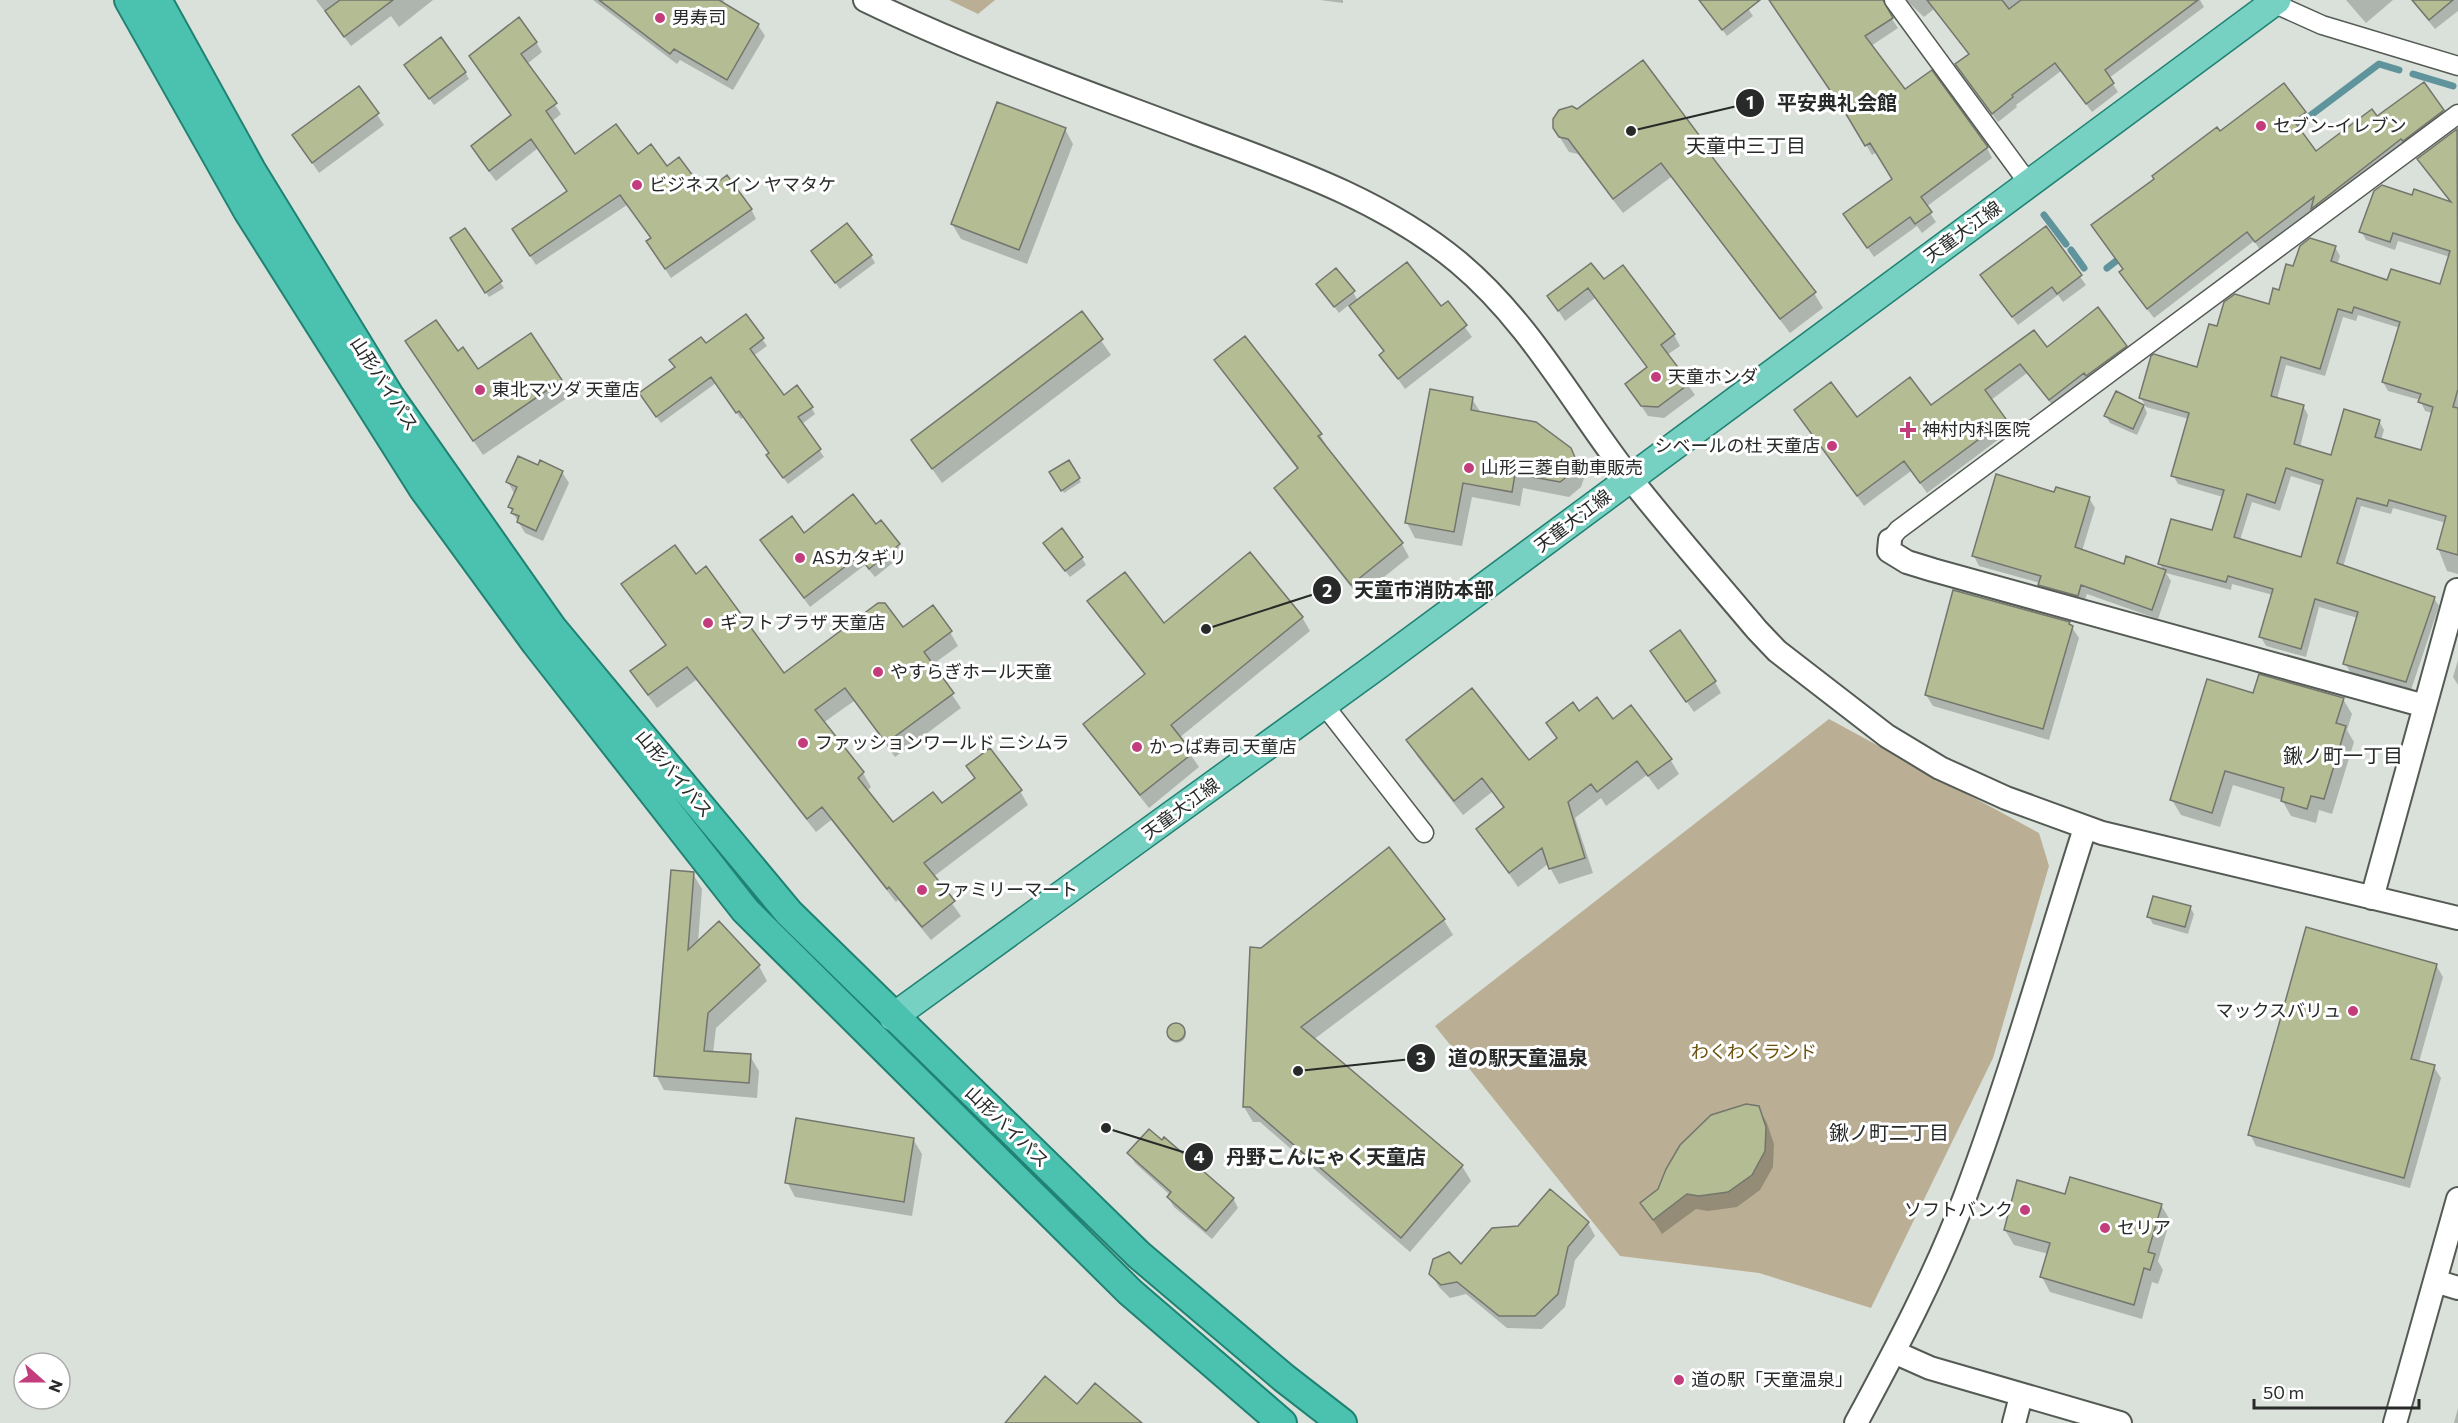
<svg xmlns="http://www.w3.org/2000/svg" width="2458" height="1423" font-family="Commissioner,'Noto Sans JP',sans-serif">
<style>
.green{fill:#baaf95}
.shadow{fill:#0003;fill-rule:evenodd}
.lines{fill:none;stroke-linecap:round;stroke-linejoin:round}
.stream{stroke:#5f949d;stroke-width:7}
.building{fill:#b3bc93;stroke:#74766e;stroke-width:1.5;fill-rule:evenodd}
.minor-casing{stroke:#545b55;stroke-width:21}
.tertiary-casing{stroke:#545b55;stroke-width:26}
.primary-casing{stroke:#208273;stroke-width:30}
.trunk-casing{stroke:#208273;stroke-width:32}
.minor{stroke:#fff;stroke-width:18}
.tertiary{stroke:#fff;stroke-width:22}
.primary{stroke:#77d1c3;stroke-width:27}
.trunk{stroke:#4ac2af;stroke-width:28}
.poi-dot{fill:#c33d7d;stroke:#fff;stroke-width:2}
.labels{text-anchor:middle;stroke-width:6;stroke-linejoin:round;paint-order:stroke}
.poi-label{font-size:18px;fill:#272a28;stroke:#fff;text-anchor:start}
.street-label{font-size:18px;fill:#272a28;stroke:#fff}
.park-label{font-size:18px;fill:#6a520c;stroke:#fff}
.neighbourhood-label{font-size:20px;fill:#272a28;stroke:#fff}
.leader{fill:none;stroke:#272a28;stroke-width:2}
.callout-dot{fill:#272a28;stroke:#fff;stroke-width:2}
.mark-label{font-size:18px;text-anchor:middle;font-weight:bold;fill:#fff}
.callout-label{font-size:20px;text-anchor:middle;font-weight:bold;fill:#272a28;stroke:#fff;stroke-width:6;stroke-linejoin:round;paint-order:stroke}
</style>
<rect width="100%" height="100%" fill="#dae1da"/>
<path class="green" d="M949 0H995L978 14Z
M1829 719 2039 833 2049 866 1993 1058 1871 1308 1759 1273 1620 1256 1435 1026Z"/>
<path class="shadow" d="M316 0H433L399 27 391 16 351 46Z
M593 0H724L723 4 758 25 765 36 733 90 680 60 677 64Z
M1320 0H1343V3Z
M1700 0H1742L1753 16 1727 36Z
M1770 0H1879L1898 28 1871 46 1904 91 1931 72 1987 148 1992 158 1926 207 1936 222 1922 233 1917 226 1874 257 1851 224 1893 180 1877 152 1872 155 1854 124Z
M1906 0H2200L2204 7 2109 78 2118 92 2092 112 2061 71 2016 105 2017 107 1998 122 1962 73 1970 55 1934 9 1924 17Z
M2346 0H2393L2366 23Z
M2411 0H2458V11L2435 29Z
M536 42 542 52 527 64 561 114 551 122 574 156H637L666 168 705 194 751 209 756 219 671 278 654 252 652 239 627 205 536 265 519 239 569 192 538 148 496 181 478 157 472 147 512 116 471 56Z
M410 72H465L469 79 434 105Z
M2423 84 2448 121 2261 251 2254 241 2154 318 2126 282 2120 273 2220 133 2284 85 2310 122 2299 131 2316 154 2377 118Z
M359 88 384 125 319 173 294 136Z
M1577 111 1697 135 1706 150 1814 293 1823 308 1790 333 1671 177 1623 213 1578 154 1569 152 1554 128Z
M1065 129 1073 144 1027 264 961 239 952 224Z
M2458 130V574L2447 571 2438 548 2446 523 2393 508 2391 514 2361 506 2343 567 2434 598 2439 606 2411 690 2350 672 2345 663 2358 618 2319 607 2306 657 2266 646 2261 637 2273 595 2232 584 2231 590 2166 573 2171 581 2158 619 2087 594 2083 605 2045 595 2040 583 1979 566 1974 556 2055 493 2089 498 2095 508 2082 551 2125 566 2164 571 2160 564 2213 532 2223 497 2178 484 2173 475 2189 419 2146 407 2141 398 2198 369 2218 328 2270 306 2294 268 2335 247 2340 256 2337 265 2388 282 2441 286 2450 257 2398 241 2395 250 2366 240 2361 231 2413 197 2453 204 2419 159ZM2358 315 2400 328 2383 382 2388 391 2420 400 2425 411 2432 413 2422 451 2381 440 2384 430 2379 421 2332 457 2300 448 2308 415 2303 406 2277 399 2286 365 2325 376 2343 317 2356 321ZM2291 476 2323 486 2302 559 2240 540 2252 502 2280 511Z
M2045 228 2086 285 2063 302 2058 295 2018 325 1988 285Z
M871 256 875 263 840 289 817 258Z
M471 270 500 282 504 288 489 297Z
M1604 282 1674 335 1680 346 1667 355 1695 395 1664 418 1648 416 1627 385 1648 369 1595 298 1565 321 1549 296Z
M1322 291 1353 292 1358 301 1441 308 1447 303 1472 337 1405 389 1381 355 1385 352 1350 304 1339 313Z
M1082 313 1111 355 942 483 913 441Z
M746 316 767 346 753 356 784 397 811 407 815 414 802 424 824 457 788 484 772 463 771 454 744 417 741 419 716 383 661 423 645 401 706 346Z
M530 335 570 396 483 455 416 356 457 353 477 371Z
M2126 347 2132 357 2056 410 2027 373 1991 400 2011 430 1927 493 1911 471 1864 506 1795 410 1857 419 1931 407 2046 349Z
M1216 360 1320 435 1328 448 1326 449 1402 544 1409 557 1359 597 1283 501 1276 488 1298 470 1224 373Z
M2117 393 2144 406 2147 413 2137 435 2110 423 2106 416Z
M1472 399 1481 413 1570 449 1584 478 1581 487 1569 497 1523 488 1520 506 1472 497 1462 546 1415 538 1407 523Z
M1068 462 1081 482 1064 493 1051 472Z
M539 467 562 472 569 483 543 541 525 533 513 513 510 507 514 493 508 482Z
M880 522 904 554 875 577 865 565 810 607 762 541 876 526Z
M1049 550 1082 558 1086 565 1070 577Z
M696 576 784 675 882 602 903 629 950 632 958 646 932 665 961 708 895 757 854 701 823 723 863 773 871 787 867 791 893 824 941 805 976 779 968 766 1020 791 1028 805 933 877 961 916 931 940 898 900 896 902 831 820 816 832 696 680 657 708 640 685 632 671 666 646 623 585Z
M1089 602 1163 625 1302 617 1310 631 1179 738 1199 767 1149 808 1093 737 1085 724 1145 675 1097 615Z
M2069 623 2079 638 2049 740 1933 706 1926 695Z
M2458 660V685L2453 677Z
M1659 662 1715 682 1721 693 1694 712Z
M2254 695 2343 699 2352 714 2347 730 2354 742 2332 814 2319 810 2316 823 2291 816 2282 800 2233 785 2220 827 2181 815 2172 800Z
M1579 713 1613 721 1670 759 1679 774 1658 790 1647 775 1606 806 1601 798 1575 818 1593 873 1559 884 1548 864 1518 887 1478 829 1504 809 1492 792 1463 815 1417 756 1408 741 1529 762 1558 740 1548 723Z
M1389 849 1444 920 1453 935 1313 1040 1462 1166 1471 1181 1410 1252 1260 1122H1253L1244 1107 1261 949Z
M693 874 702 889 698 943 759 966 767 981 716 1028 713 1053 750 1056 759 1071 757 1098 664 1090 656 1075Z
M2190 907 2194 914 2188 934 2153 924 2149 917Z
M2436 965 2443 977 2419 1062 2434 1067 2441 1078 2410 1188 2256 1146 2250 1134Z
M1168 1034a9 9 0 1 1 18 0a9 9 0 1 1-18 0Z
M1758 1107 1767 1123 1774 1144 1773 1167 1760 1190 1737 1207 1708 1211 1696 1209 1662 1234 1642 1203Z
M913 1139 922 1154 912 1216 795 1197 787 1182Z
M1129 1153 1233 1198 1238 1208 1212 1239 1174 1207 1168 1197 1170 1195 1135 1163Z
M2066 1196 2161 1205 2170 1220 2158 1261 2163 1270 2158 1284 2152 1282 2142 1319 2050 1292 2042 1277 2049 1254 2014 1245 2005 1230Z
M1588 1223 1595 1236 1575 1260 1565 1307 1542 1329 1507 1328 1466 1294 1450 1298 1439 1287 1431 1274 1461 1266Z
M2458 1408V1423H2454Z"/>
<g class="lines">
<path class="stream" d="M2413 74 2453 86
M2291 130 2379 64 2399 70
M2044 215 2066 244
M2071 250 2084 268
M2107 268 2124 255"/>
</g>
<path class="building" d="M340 0H393L344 37 325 11Z
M599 0H719L759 24 727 80 674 49 670 54Z
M1699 0H1760L1722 30Z
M1769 0H1883L1893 18 1865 36 1905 89 1932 70 1988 147 1921 197 1932 212 1915 224 1910 217 1867 248 1843 214 1892 179 1870 143 1865 146 1846 114Z
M1927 0H2002L2009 9 2021 0H2198L2105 70 2114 83 2086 104 2055 63 2012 95 2013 97 1992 114 1955 64 1969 54Z
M2412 0H2453L2429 20Z
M519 17 537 42 521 54 557 103 546 111 575 154 616 124 638 154 651 144 667 166 679 157 705 192 727 175 752 209 665 269 646 241 651 238 620 195 530 256 512 229 567 191 531 139 489 171 471 146 511 115 469 56Z
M441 37 466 72 429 99 404 65Z
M1643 60 1699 135 1696 136 1816 292 1780 319 1661 163 1613 199 1568 139 1559 137 1553 128V119L1559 110 1572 106 1577 109Z
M2424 82 2444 110 2403 141 2401 139 2311 209 2314 197 2255 242 2247 232 2147 309 2119 272 2123 269 2091 225 2154 179 2152 176 2217 127 2220 131 2284 83 2306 112 2294 121 2316 151 2372 109 2377 116Z
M359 86 379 113 312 163 292 135Z
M997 102 1066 128 1019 250 951 224Z
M2457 129 2458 389 2453 407 2458 408V555L2437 549 2446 516 2389 500 2387 506 2357 498 2337 563 2435 597 2406 682 2343 664 2358 612 2315 599 2301 649 2259 637 2273 589 2228 576 2226 582 2158 564 2171 519 2212 530 2224 490 2171 476 2189 413 2139 398 2151 356 2154 354 2197 367 2209 324 2217 326 2224 302 2235 294 2269 304 2273 288 2279 290 2286 264 2293 266 2300 246 2310 238 2336 246 2331 261 2387 280 2391 269 2440 284 2450 251 2393 233 2390 242 2359 232 2374 191 2382 185 2412 195 2414 189 2451 202 2417 159ZM2354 307 2400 322 2382 382 2421 394 2418 402 2433 407 2421 450 2375 437 2380 420 2344 409 2331 455 2294 444 2304 405 2271 396 2281 357 2320 369 2338 309 2352 313ZM2286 468 2323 480 2301 557 2234 537 2247 494 2275 503Z
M847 223 872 255 835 283 811 251Z
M2046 226 2082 275 2057 294 2052 287 2012 317 1980 275Z
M465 228 502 281 485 293 450 238Z
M1407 262 1441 306 1448 301 1467 325 1398 379 1379 355 1384 351 1349 306Z
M1591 263 1604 279 1623 265 1675 334 1661 345 1690 383 1658 407 1641 406 1625 384 1647 367 1588 288 1558 311 1547 296Z
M1336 268 1355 291 1334 307 1316 284Z
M2098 307 2127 346 2086 376 2084 373 2049 400 2020 364 1985 390 2006 419 1920 483 1904 461 1857 496 1794 410 1831 382 1857 417 1910 377 1931 405 2034 330 2047 347Z
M1082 311 1103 339 932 469 911 440Z
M746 314 764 338 750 349 784 395 797 385 813 407 798 417 821 449 783 478 766 455 769 453 739 411 736 413 711 377 656 417 639 393 675 367 669 360 701 337 706 343Z
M436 320 458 351 463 347 478 369 531 333 562 380 473 441 405 341Z
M1245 336 1322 434 1318 436 1403 543 1351 585 1274 488 1298 468 1214 360Z
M1430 389 1473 397 1471 410 1536 422 1571 448 1577 462 1573 472 1560 482 1515 474 1512 492 1463 483 1454 532 1405 523Z
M2116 391 2144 405 2133 429 2104 416Z
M518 456 538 465 540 460 563 471 536 531 517 522 519 516 511 513 513 509 508 507 517 487 506 482Z
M1069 460 1080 478 1061 491 1049 472Z
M1996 474 2054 492 2056 487 2090 497 2075 547 2124 564 2126 556 2166 570 2152 610 2081 585 2078 596 2038 585 2041 576 1972 556Z
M853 494 876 524 881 520 900 544 869 569 859 556 804 598 760 540 792 516 804 533Z
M1062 528 1083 557 1065 571 1043 543Z
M675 545 696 574 706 566 784 673 878 603H885L903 627 933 605 952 631 924 652 954 693 886 743 845 688 815 710 864 772 858 778 893 822 933 792 942 803 975 778 966 766 990 748 1022 790 924 863 955 901 922 927 889 887 887 889 822 807 807 819 687 667 648 695 630 671 666 645 621 584Z
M1250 552 1303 617 1171 725 1193 753 1140 795 1083 724 1145 674 1087 601 1125 572 1164 623Z
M1953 590 2070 622 2069 624 2073 626 2043 729 1925 695Z
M1680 630 1716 681 1686 702 1650 651Z
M2259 674 2344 698 2336 723 2346 726 2324 799 2311 796 2307 809 2281 801 2284 788 2225 771 2212 813 2170 800 2207 679 2253 693Z
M1472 688 1529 760 1557 738 1546 723 1573 702 1579 711 1597 697 1613 719 1631 705 1672 759 1648 776 1637 761 1597 792 1591 784 1568 802 1585 858 1549 869 1542 848 1509 873 1476 829 1504 807 1482 778 1454 801 1406 740Z
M1389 847 1445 919 1301 1027 1463 1165 1401 1238 1250 1107H1243L1250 947 1261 948Z
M671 870 694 872 688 950 719 921 760 965 708 1013 704 1051 751 1054 749 1083 654 1076Z
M2153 896 2191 906 2185 927 2147 917Z
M2306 927 2437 964 2411 1059 2435 1065 2404 1178 2248 1135Z
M1167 1032a9 9 0 1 1 18 0a9 9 0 1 1-18 0Z
M1746 1104 1759 1106 1766 1127 1765 1151 1752 1175 1728 1192 1699 1196 1687 1194 1653 1220 1640 1203 1658 1189 1666 1169 1680 1145 1711 1115Z
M796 1118 914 1138 904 1202 785 1183Z
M1149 1129 1162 1140 1164 1137 1234 1198 1206 1231 1167 1197 1171 1192 1127 1153Z
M2070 1177 2162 1204 2148 1252 2155 1254 2150 1270 2144 1268 2134 1305 2040 1277 2050 1243 2004 1230 2017 1180 2065 1194Z
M1550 1189 1589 1222 1568 1247 1558 1294 1535 1316H1499L1457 1282 1441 1285 1429 1274 1433 1259 1449 1252 1461 1264 1492 1228 1518 1226Z
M1045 1376 1077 1404 1095 1383 1142 1423H1005Z"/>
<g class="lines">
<g class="minor-casing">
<path id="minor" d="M1894 0 2029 184
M2273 3 2322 25 2458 66
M1890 540 1898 530 2458 114
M1324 705 1424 833"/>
</g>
<g class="tertiary-casing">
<path id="tertiary" d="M865 0C972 52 1084 91 1195 133 1286 167 1382 199 1458 262 1530 322 1574 406 1630 478 1671 530 1715 580 1757 630L1777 651 1887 736 1940 768 2006 798 2102 833 2458 918
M1890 540 1889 551 1907 562 1933 570 2425 706
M2372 898 2457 590
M2435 1281 2458 1288
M1894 1352 1930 1368 2120 1423
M1856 1423C1896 1349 1936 1274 1966 1194 2011 1074 2046 950 2085 828
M2014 1423 2021 1396
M2395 1423 2458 1199"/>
</g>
<g class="primary-casing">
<path id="primary" d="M893 1017 1377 666 2277 0"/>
</g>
<g class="trunk-casing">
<path id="trunk" d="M129 0 248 211 423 488 536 643 745 910 1130 1292 1282 1423
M157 0 251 170 390 397 552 628 789 913 1139 1255 1284 1378 1342 1423"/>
</g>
<use href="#minor" class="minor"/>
<use href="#tertiary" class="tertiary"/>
<use href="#primary" class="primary"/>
<use href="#trunk" class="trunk"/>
</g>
<g class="poi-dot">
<circle cx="660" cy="18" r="6"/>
<circle cx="2261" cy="126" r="6"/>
<circle cx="637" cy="185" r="6"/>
<circle cx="1656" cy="377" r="6"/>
<circle cx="480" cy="390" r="6"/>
<path d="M1905 421h6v6h6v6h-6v6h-6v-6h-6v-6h6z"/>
<circle cx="1832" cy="446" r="6"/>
<circle cx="1469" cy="468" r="6"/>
<circle cx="800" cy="558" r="6"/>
<circle cx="708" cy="623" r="6"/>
<circle cx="878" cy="672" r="6"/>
<circle cx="803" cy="743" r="6"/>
<circle cx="1137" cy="747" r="6"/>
<circle cx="922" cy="890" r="6"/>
<circle cx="2353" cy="1011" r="6"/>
<circle cx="2025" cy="1210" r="6"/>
<circle cx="2105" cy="1228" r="6"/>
<circle cx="1679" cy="1380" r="6"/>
</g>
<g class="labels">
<g class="poi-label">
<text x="672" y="24">男寿司</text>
<text x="2273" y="132">セブン-イレブン</text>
<text x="649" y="191">ビジネス イン ヤマタケ</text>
<text x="1668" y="383">天童ホンダ</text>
<text x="492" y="396">東北マツダ 天童店</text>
<text x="1922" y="436">神村内科医院</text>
<text x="1820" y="452" text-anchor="end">シベールの杜 天童店</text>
<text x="1481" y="474">山形三菱自動車販売</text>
<text x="812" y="564">ASカタギリ</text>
<text x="720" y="629">ギフトプラザ 天童店</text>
<text x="890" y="678">やすらぎホール天童</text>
<text x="815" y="749">ファッションワールド ニシムラ</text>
<text x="1149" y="753">かっぱ寿司 天童店</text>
<text x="934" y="896">ファミリーマート</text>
<text x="2341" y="1017" text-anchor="end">マックスバリュ</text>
<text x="2013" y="1216" text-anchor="end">ソフトバンク</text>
<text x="2117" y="1234">セリア</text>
<text x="1691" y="1386">道の駅「天童温泉」</text>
</g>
<g class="street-label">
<text transform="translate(1963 232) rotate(-36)" y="6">天童大江線</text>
<text transform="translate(384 384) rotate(57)" y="6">山形バイパス</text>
<text transform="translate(1573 521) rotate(-37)" y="6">天童大江線</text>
<text transform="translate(674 774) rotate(50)" y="6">山形バイパス</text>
<text transform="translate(1181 809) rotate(-36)" y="6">天童大江線</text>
<text transform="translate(1007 1127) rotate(44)" y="6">山形バイパス</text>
</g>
<g class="park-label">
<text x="1754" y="1058">わくわくランド</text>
</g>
<g class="neighbourhood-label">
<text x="1746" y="153">天童中三丁目</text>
<text x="2343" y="763">鍬ノ町一丁目</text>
<text x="1889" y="1140">鍬ノ町二丁目</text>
</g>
</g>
<path class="leader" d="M1631 131L1750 103M1206 629L1327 590M1298 1071L1421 1058M1106 1128L1199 1157"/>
<g class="callout-dot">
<circle cx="1631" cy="131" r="6"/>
<circle cx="1206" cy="629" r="6"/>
<circle cx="1298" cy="1071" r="6"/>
<circle cx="1106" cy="1128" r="6"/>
<circle cx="1750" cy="103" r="15"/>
<circle cx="1327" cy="590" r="15"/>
<circle cx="1421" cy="1058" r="15"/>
<circle cx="1199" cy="1157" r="15"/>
</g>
<g class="mark-label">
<text x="1750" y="109">1</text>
<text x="1327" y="597">2</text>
<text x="1421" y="1065">3</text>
<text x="1199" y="1163">4</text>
</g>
<g class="callout-label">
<text x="1837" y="110">平安典礼会館</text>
<text x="1424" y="597">天童市消防本部</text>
<text x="1518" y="1065">道の駅天童温泉</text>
<text x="1326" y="1164">丹野こんにゃく天童店</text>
</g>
<g transform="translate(42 1381) rotate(111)"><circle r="28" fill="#ffffff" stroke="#a9aaa9" stroke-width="1.5"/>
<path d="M0-4.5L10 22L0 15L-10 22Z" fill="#c33d7d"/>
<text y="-9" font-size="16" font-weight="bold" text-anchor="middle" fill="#272a28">N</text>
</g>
<path d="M2254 1399v9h165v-9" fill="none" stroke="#272a28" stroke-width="3"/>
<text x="2263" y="1399" font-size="18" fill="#272a28" stroke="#ffffff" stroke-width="4.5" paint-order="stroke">50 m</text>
</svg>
